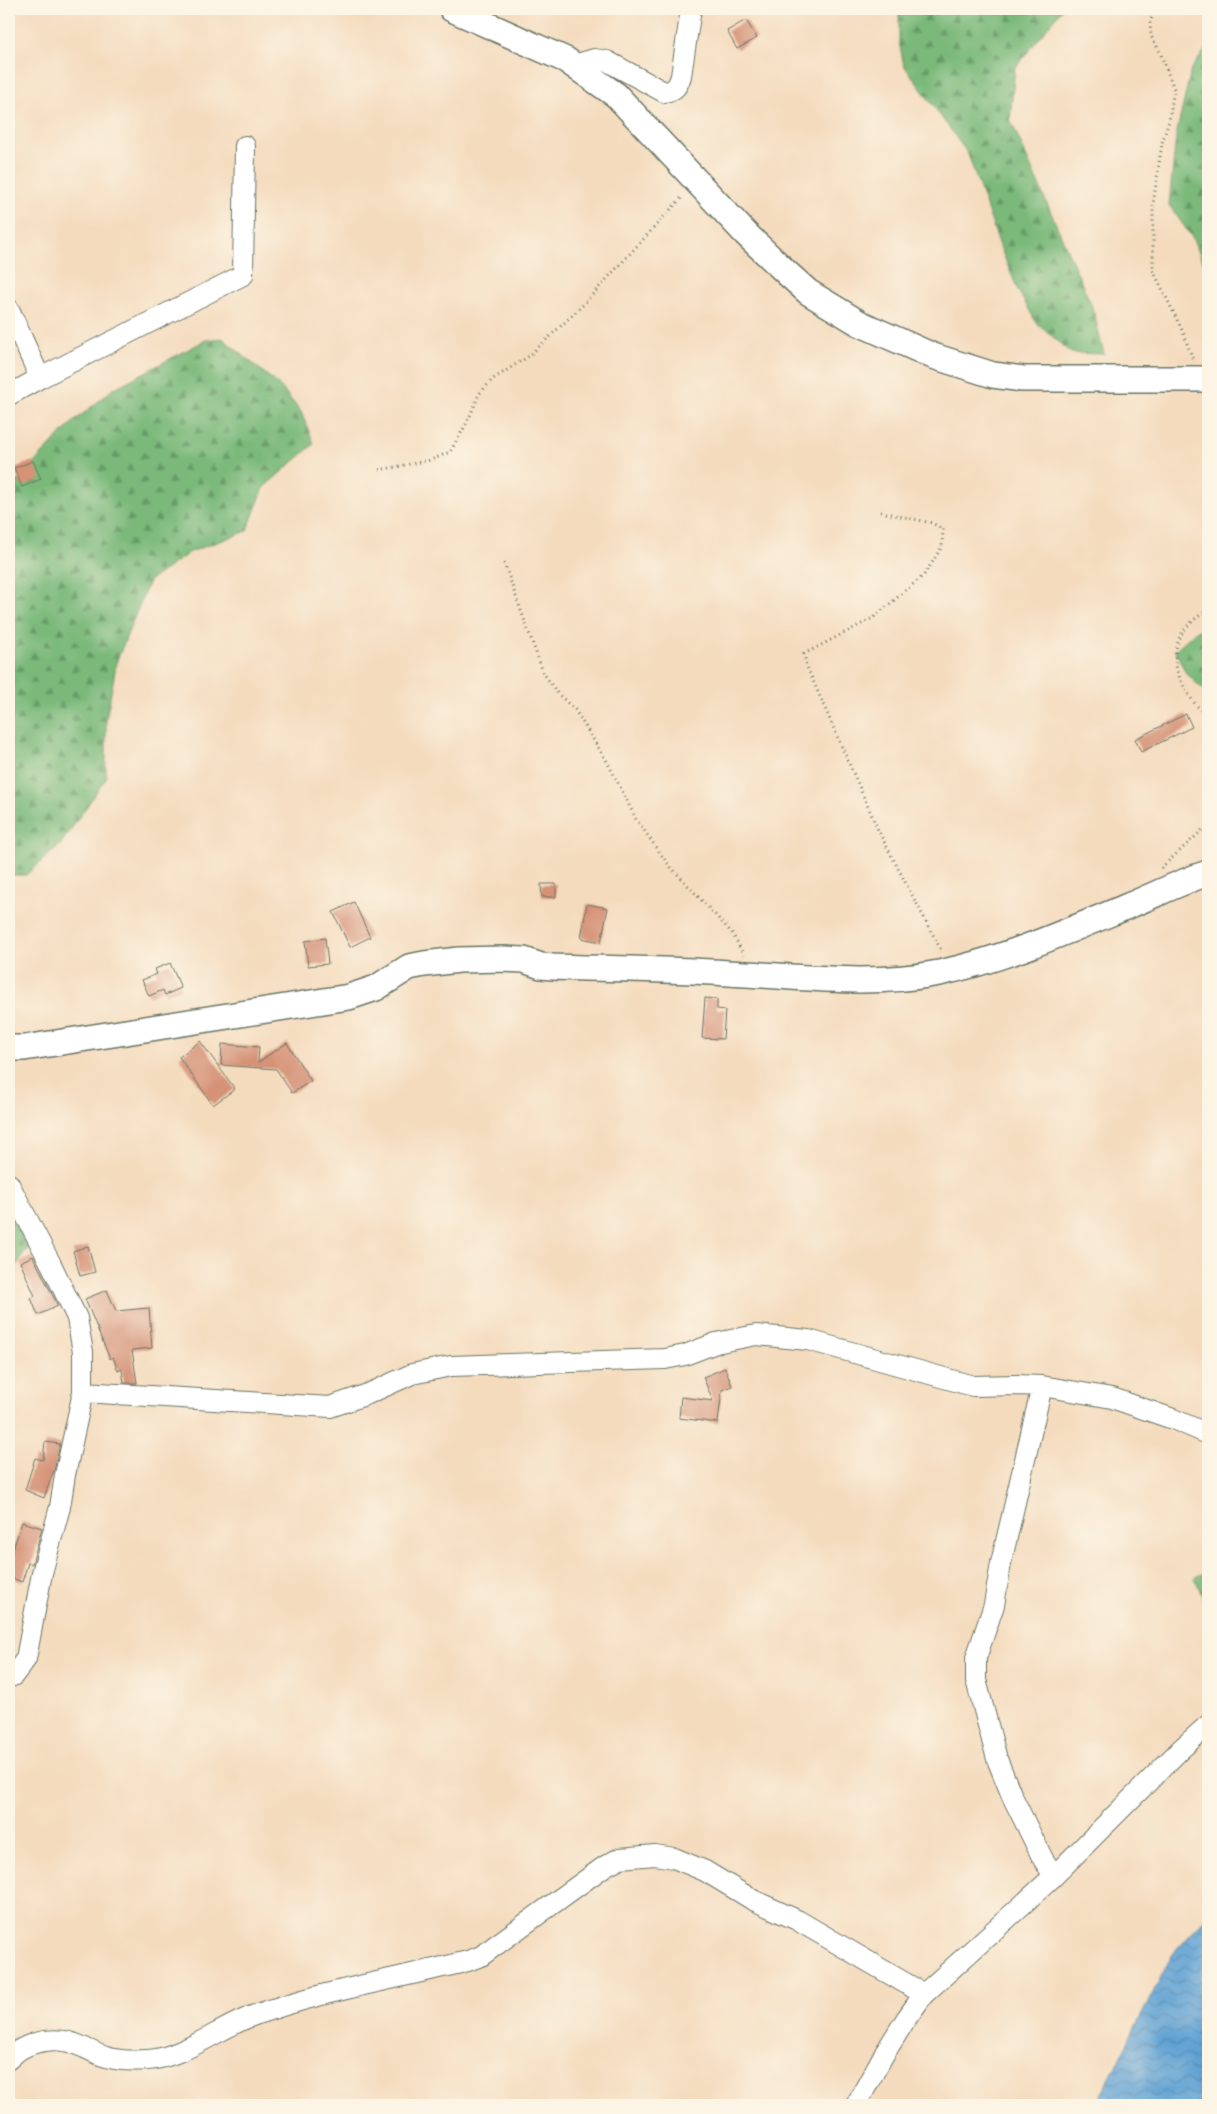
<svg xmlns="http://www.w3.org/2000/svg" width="1217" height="2114" font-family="'Gochi Hand',sans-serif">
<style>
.forest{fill:url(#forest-firs);stroke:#4c7b57}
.water{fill:url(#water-waves);stroke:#407084}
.building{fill:#d59277}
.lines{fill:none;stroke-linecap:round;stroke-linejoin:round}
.minor-casing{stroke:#6a7464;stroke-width:22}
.tertiary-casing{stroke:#6a7464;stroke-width:28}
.path{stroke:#6a7464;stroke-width:3;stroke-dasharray:1 4;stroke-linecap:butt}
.minor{stroke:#fff;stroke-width:20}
.tertiary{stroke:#fff;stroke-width:25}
</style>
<defs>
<pattern id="forest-firs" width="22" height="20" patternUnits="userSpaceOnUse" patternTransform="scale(1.25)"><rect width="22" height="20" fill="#7ab97a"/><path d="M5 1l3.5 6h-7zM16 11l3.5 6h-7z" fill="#639865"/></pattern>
<pattern id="water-waves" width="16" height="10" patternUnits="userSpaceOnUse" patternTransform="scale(1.25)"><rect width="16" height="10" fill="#61a2d4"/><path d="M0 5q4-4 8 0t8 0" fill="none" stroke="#4f85ad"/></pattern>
</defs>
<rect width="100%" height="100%" fill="#fcf5e5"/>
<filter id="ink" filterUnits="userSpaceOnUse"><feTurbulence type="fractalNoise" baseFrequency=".02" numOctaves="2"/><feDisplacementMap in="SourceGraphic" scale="10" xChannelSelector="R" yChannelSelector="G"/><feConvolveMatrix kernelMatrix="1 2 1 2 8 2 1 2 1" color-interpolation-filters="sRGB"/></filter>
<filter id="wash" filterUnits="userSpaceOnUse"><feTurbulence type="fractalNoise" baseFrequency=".0096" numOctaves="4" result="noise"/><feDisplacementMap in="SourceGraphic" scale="20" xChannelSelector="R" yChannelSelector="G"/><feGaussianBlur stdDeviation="1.12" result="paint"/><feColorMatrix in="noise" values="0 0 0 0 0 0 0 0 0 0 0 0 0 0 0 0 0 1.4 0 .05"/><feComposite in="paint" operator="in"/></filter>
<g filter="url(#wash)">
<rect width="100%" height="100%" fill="#f4dbbe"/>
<path class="forest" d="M907 9H1062L1015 68 1010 119 1093 309 1104 354 1071 353 1036 322 1018 290 1001 249 968 154 904 65 899 42V12Z
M1208 46V273L1192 237 1169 205 1176 136 1191 70Z
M222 338 280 386 301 412 314 444 264 487 247 531 190 552 149 581 117 660 106 719V778L60 845 26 875H9V489L72 423 113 389 206 340Z
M1208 627V694L1186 673 1175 650 1196 631Z
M9 1207 28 1248 16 1266 9 1263Z
M1208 1571V1612L1195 1577Z"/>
<path class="water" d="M1208 1915V2105H1096L1172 1955Z"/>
<g id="blocks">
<path class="building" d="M746 20 757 38 737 49 727 31Z
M33 461 41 479 22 487 14 468Z
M1186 714 1192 727 1141 752 1135 739Z
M541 884H556V897H542Z
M354 902 370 937 350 947 333 912Z
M587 904 608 908 601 942 581 938Z
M325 938 328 964 308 966 305 941Z
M170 963 181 988 165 995 163 990 149 996 142 980 157 974 155 969Z
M705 998 717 999V1009L725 1010 723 1039 702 1038Z
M200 1041 235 1089 213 1105 179 1057Z
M287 1043 311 1081 292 1093 276 1069 221 1065 222 1044 259 1047 258 1062Z
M88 1246 95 1272 80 1276 73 1251Z
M33 1256 58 1306 38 1315 31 1298 35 1296 20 1262Z
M107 1290 116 1311 149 1308 152 1348 132 1350 137 1383H124L122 1369 118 1371 113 1357 110 1359 85 1299Z
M725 1368 732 1386 722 1390 718 1423 679 1418 681 1397 713 1401 703 1377Z
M45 1442 60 1444 55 1467 44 1498 25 1490 35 1458 43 1460Z
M22 1522 42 1528 32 1564 28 1563 22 1582 9 1577V1561Z"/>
</g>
</g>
<g filter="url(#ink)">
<use href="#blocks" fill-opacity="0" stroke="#6a7464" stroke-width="1"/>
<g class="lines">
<g class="minor-casing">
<path id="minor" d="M574 65 594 59 607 61 664 92C675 91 678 86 681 76L691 9
M9 309 40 378 9 395
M40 378 243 275 245 146
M9 1184 51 1264 77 1318 83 1352V1392L65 1475 60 1507 42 1573 26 1659 13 1676 9 1677
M1042 1386 1001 1563 994 1605 976 1658V1680L997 1759 1012 1796 1043 1859 1054 1876
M83 1392 330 1407 368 1394 412 1374 451 1366 665 1359 685 1355 716 1343 756 1335 808 1340 973 1386 1017 1385 1042 1386 1112 1398 1173 1419 1208 1434
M9 2059C22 2044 45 2038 64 2041 79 2043 92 2053 106 2057 119 2061 134 2061 148 2060 181 2058 220 2028 252 2016 322 1991 396 1979 468 1961L481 1956 605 1866 620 1858 655 1855 674 1858 705 1871 753 1900 797 1920 924 1994
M856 2105 883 2056 906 2019 924 1994 1054 1876 1181 1749 1208 1725"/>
</g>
<g class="tertiary-casing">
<path id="tertiary" d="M452 9 566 60 616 95 745 233 788 274 808 292 859 323 933 356 993 375 1023 379H1208
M9 1048H24L94 1037 349 997 376 988 409 967 424 964 459 960 503 959 524 960 541 966 553 967C612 969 669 969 728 973 797 976 870 987 939 973 1002 960 1068 931 1128 906 1155 895 1180 882 1208 873"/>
</g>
<path class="path" d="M1156 9 1150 21 1151 36 1160 52 1174 89 1169 121 1162 143 1153 205V270L1183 332 1193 360
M379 470 431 460 450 452 468 421 479 394 493 379 529 356 581 307 683 196
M881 512 932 523 943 529 942 547 924 575 873 618 804 654 807 667 879 832 942 952
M504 563 543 672 557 693 575 710 608 763 636 819 668 864 732 933 744 955
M1208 610C1170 632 1166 663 1191 698 1196 706 1204 712 1208 719
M1161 868 1208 825"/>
<use href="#minor" class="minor"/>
<use href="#tertiary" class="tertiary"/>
</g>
</g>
<rect width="1217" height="2114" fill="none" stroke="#fcf5e5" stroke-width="30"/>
</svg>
